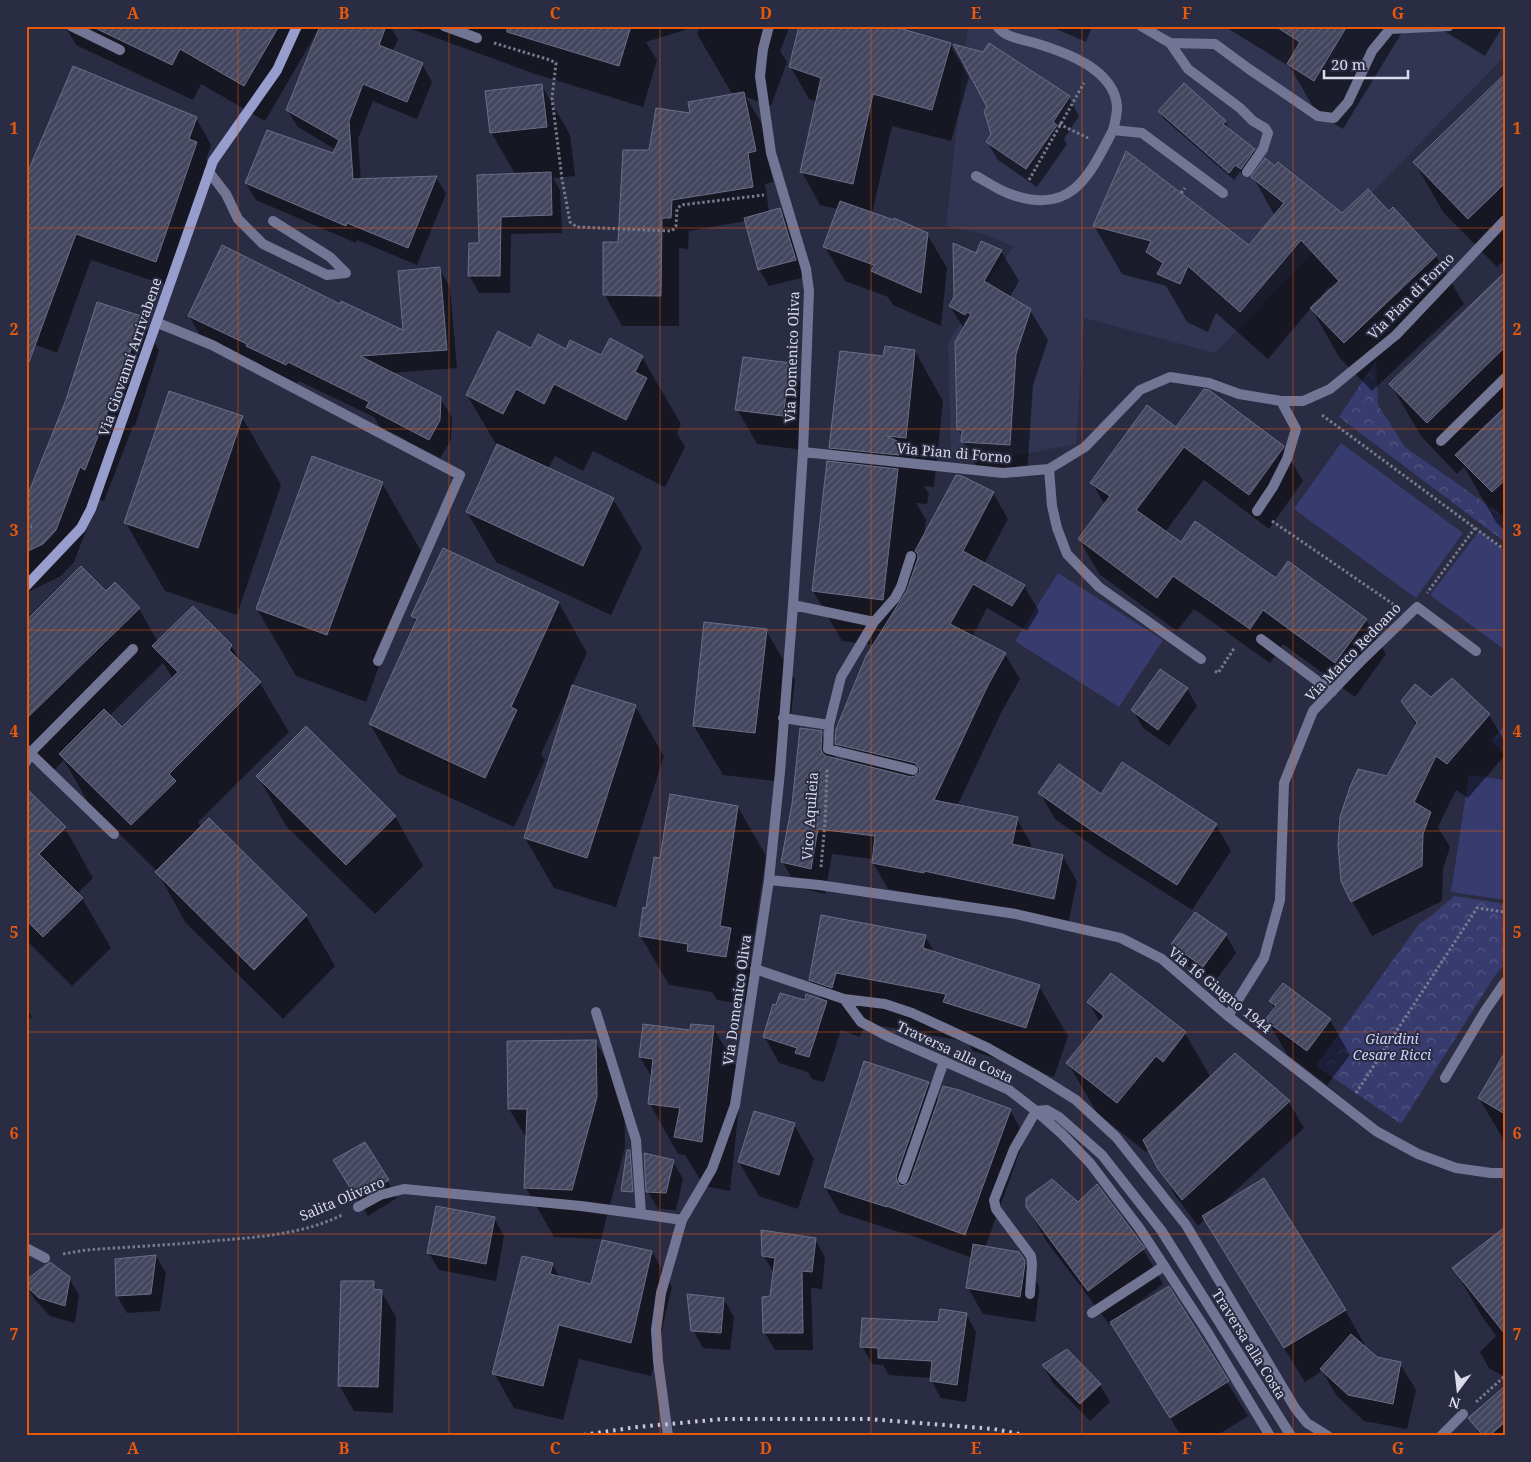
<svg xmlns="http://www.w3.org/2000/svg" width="1531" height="1462" font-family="'Noto Serif',serif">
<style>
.built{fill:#323552}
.forest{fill:url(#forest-crowns)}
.garden{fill:#383b6e}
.shadow{fill:#0007;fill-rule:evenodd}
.building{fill:url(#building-hatch);stroke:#6b6e88}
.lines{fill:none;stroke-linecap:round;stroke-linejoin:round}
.path{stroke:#77798c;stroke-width:3;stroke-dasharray:2.5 2.5;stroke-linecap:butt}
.lane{stroke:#727593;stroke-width:10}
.street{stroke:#727593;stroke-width:10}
.secondary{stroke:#979dcc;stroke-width:10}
.rail{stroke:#c5c7d7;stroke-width:4;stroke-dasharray:2.5 5;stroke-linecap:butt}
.grid{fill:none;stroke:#e8590c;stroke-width:1;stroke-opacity:0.55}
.labels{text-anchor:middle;stroke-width:4;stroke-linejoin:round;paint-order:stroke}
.street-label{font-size:14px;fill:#d9dbea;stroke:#2a2c43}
.park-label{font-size:14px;font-style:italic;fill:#cdd2f8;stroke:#2a2c43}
.neatline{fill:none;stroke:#e8590c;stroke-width:2}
.grid-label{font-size:16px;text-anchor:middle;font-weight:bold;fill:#e8590c}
</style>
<defs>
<pattern id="forest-crowns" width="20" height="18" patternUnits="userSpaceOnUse" patternTransform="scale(1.25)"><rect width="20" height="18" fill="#383b6e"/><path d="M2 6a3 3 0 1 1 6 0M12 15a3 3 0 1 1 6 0" fill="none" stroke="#545783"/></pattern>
<pattern id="building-hatch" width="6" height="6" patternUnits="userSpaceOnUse" patternTransform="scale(1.25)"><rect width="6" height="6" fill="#43465e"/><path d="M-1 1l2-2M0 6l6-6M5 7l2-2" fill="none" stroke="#5e6075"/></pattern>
</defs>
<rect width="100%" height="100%" fill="#2a2c43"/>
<path class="built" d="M968 26H1505V56L1215 353 1084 318 1076 444 1014 456 951 452 948 343 988 281 1014 247 985 234 946 226Z"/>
<path class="forest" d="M1376 361 1378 405 1405 447 1505 517V542L1339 417Z
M1505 725V755L1491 741Z
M1454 896 1505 904V964L1496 974 1401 1124 1316 1066 1419 924 1431 916Z"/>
<path class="garden" d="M1341 443 1463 533 1416 598 1294 509Z
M1479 531 1505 551V650L1430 595Z
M1058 573 1163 640 1119 707 1015 641Z
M1469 775 1505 780V900L1451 892Z"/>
<path class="shadow" d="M65 26H390L398 40 392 52 422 64 432 82 417 119 373 101 358 139 361 180 436 177 446 194 417 265 357 240 356 243 256 200 246 183 334 154 336 150 298 127 287 110 320 31 318 30 265 121 201 84 193 100 76 45Z
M408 26H698L646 42 657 60 643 107 535 74 409 28Z
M700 26H790L780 51 787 62 771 106 746 97 762 124 773 182 765 184 769 212 780 209 790 227 805 277 769 286 759 269 746 221 689 231 688 249 679 248V326H622L605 295V243H620L651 151 738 94 731 92 697 34Z
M1049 26H1092L1086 42Z
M1224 26H1406L1343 129 1317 114 1290 67Z
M1436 26H1503L1485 56Z
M950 44 969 77 951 141 892 126 872 214 927 234 947 268 941 326 893 305 888 297 845 281 825 247 838 209 820 205 802 172 817 102 809 99 790 66Z
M1505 76V260L1497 267 1443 212 1415 163Z
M542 86 570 135 575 176 553 178 560 190 562 233 511 234 510 293H479L469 275 481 244 515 174 491 132Z
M1069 97 1079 116 1064 139 1067 144 1037 187 998 160 987 142 993 134Z
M1159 111 1225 121 1230 130 1254 150 1258 158 1246 177 1240 172 1234 180 1164 119Z
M196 118 211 145 206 160 211 169 171 287 91 260 57 353 26 341V179Z
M1253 177 1342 215 1389 213 1392 209 1436 256 1464 304 1372 391 1339 357 1311 308 1268 359 1216 313 1208 332 1187 322 1166 286 1122 274 1094 226 1249 247 1275 216ZM1329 287 1331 290 1323 298 1321 296Z
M1001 251 1019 281 1010 297 1030 310 1048 340 1033 385 1027 475 980 472 962 441V437L958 430 964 329 950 306 976 255Z
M439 268 450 287 457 368 391 373 440 398 452 417 451 440 440 458 379 426 374 417 299 381 297 383 259 365 257 362 200 335 189 316 340 305 404 332Z
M1505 273V531L1496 522 1464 467 1457 474 1421 436 1391 385Z
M140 317 159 350 135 426H133L104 501 98 499 74 562 61 576 26 593V500Z
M531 349 566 350 602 357H642L681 424 677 433 685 447 665 487 593 451 583 471 555 456 548 469 613 499 642 548 611 615 496 562 467 512 497 446 467 395Z
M915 351 943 401 934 487 924 486 929 494 927 504 916 503 926 520 924 537 993 493 1008 519 984 564 1024 586 1039 611 1027 631 987 608 972 637 1005 654 1020 679 1002 711 957 806 1017 819 1031 844 1030 849 1063 856 1077 882 1068 924 938 896V898L888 889 873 863 874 859 832 854 825 894 797 887 782 861 821 732 836 759 847 762 836 743 875 645 842 641 813 591 840 464 830 448 884 357Z
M790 365 810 399 803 450 757 444 737 409Z
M242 417 281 485 237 615 165 591 126 523Z
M1177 429 1283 447 1303 481 1269 529 1204 480 1165 532 1181 544 1277 579 1366 620 1386 654 1355 697 1283 644 1270 663 1194 609 1177 631 1099 574 1079 539 1105 505 1092 483Z
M382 483 421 551 366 702 296 676 257 609Z
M115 584 139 609 158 642 231 646 243 665 260 683 289 732 198 822 201 827 209 819 306 916 335 966 283 1019 185 922 157 871 89 804 64 760 53 771 26 745V623L106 593ZM163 663 173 679 122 729 109 716Z
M559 603 587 653 572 686 635 706 664 756 616 907 554 888 525 838 572 689H571L541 754 545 760 514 827 399 774 370 724 416 623 413 616Z
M766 630 795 680 783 782 723 775 694 726Z
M1452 679 1489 715 1505 742V755L1468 798 1456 790 1438 827 1450 847 1443 869 1442 901 1372 936 1352 901 1388 777 1417 727 1402 701 1431 699Z
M1187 689 1197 706 1169 746 1143 728 1133 710Z
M1123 764 1216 825 1231 851 1192 910 1107 856 1055 819 1040 793 1102 795Z
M258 776 395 816 423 866 375 914 286 826Z
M26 801 65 828 93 878 77 894 82 898 111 948 72 986 26 940Z
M738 807 766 856 750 963 759 978 755 1006 717 1000 712 992 669 985 640 935 661 860Z
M1226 935 1236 953 1213 984 1183 962 1173 944Z
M925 936 935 953 1039 986 1068 1036 1054 1077 973 1051 968 1042 865 1023 860 1037 841 1030 824 1082 812 1079 808 1072 779 1063 764 1036 777 1006 822 1000 810 980Z
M1270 1001 1330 1020 1350 1055 1327 1085 1287 1054 1267 1020 1275 1009Z
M1089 1002 1185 1033 1211 1078 1289 1102 1304 1128 1221 1204 1345 1310 1365 1345 1363 1346 1377 1359 1400 1364 1416 1390 1407 1429 1364 1421 1336 1395 1322 1371 1305 1382 1205 1219 1198 1226 1175 1195 1149 1149 1146 1152 1097 1113 1068 1063 1100 1023Z
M26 1007 32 1017 26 1020Z
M713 1027 742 1077 730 1191 704 1186 685 1155 678 1154 650 1104 652 1078 640 1057 691 1032Z
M595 1041 624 1090 625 1147 601 1239 554 1237 526 1188 527 1139 509 1109Z
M1505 1054V1142L1479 1098Z
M929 1083 939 1101 1010 1110 1025 1137 985 1248 1023 1259 1039 1286V1292L1035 1322 983 1314 968 1288 972 1258 902 1232V1233L840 1213 825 1187Z
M794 1125 814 1159 798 1209 759 1196 739 1162Z
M365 1143 397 1198 368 1216 335 1161Z
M673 1161 683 1179 676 1210 658 1209 648 1192Z
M1078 1204 1143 1249 1163 1284 1127 1311 1128 1312 1168 1287 1248 1416 1216 1436H1181L1112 1322 1109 1324 1047 1242 1027 1207Z
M494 1218 504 1236 496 1281 439 1270 429 1253Z
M1505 1228V1377L1489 1368 1480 1352 1496 1336 1483 1318 1454 1269Z
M815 1239 825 1257 822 1289 811 1288 813 1350H775L765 1333 774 1273 763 1255Z
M652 1252 672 1287 651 1376 579 1359 563 1420 514 1408 494 1373 552 1264 560 1278 592 1286Z
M156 1256 166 1273 160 1311 127 1313 117 1296Z
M69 1278 79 1295 75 1323 50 1316 35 1300 26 1285Z
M374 1283 378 1291H381L396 1317 393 1413 354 1411 339 1385Z
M724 1300 734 1317 730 1350 703 1348 693 1330Z
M966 1314 976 1332 966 1402 941 1398 931 1380V1378L889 1375 883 1365 872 1364 862 1346Z
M1043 1365 1100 1385 1110 1402 1090 1421 1053 1383Z
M1505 1388V1436H1480L1470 1418Z"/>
<path class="building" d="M91 26H279L244 86 180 49 172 65Z
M320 26H386L379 45 423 63 407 102 363 84 349 121 353 179 437 176 408 248 347 223 346 226 245 183 267 130 333 153 339 140 286 110Z
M507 26H631L619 66 507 32Z
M799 26H892L951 43 932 110 873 94 853 184 800 172 821 78 789 67Z
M1275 26H1347L1314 81 1287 64 1300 42Z
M989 43 1070 96 1053 122 1057 125 1026 169 986 142 991 134 984 111 987 107 953 44 983 52Z
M73 66 197 117 189 139 197 142 156 262 76 234 29 362H26V176Z
M1505 74V183L1468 219 1413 162Z
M1184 83 1226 121 1223 124 1255 149 1241 169 1235 165 1229 173 1158 111Z
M542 84 547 127 490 133 485 91Z
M744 92 756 151 748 153 753 187 672 200 671 218H662L661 296 603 295V242H618L623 150H649L656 108 690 113 688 102Z
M1126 151 1249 245 1284 203 1251 177 1265 158 1275 166 1278 162 1342 213 1368 189 1389 211 1393 207 1437 255 1344 343 1310 308 1339 281 1301 240 1240 312 1188 266 1180 284 1157 274 1163 263 1146 252 1151 241 1093 226Z
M551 172 552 215 501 217 500 276H468L469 243H479L477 175Z
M840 201 894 220V218L928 233 921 293 871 271 874 265 823 247Z
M780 208 796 260 758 270 744 218Z
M981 241 1002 250 984 281 1031 309 1016 354 1010 445 961 442 962 430H957L955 342 971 314 967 312 965 315 949 306 954 297 953 243 976 253Z
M222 245 340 304 341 301 403 330 398 271 440 267 447 350 360 356 441 397 440 420 429 440 366 407 369 402 288 362 286 365 246 346 247 344 188 316Z
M1505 272V347L1427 423 1389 384Z
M97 302 141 316 117 395 114 394 85 470 80 467 56 530 43 544 26 552V499L66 400Z
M498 331 531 348 538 334 566 349 570 340 601 355 610 338 643 356 635 372 647 378 626 420 554 384 544 404 516 389 503 414 466 395Z
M885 346 915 350 906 438 887 436 901 443 899 455 829 448 840 351 883 356Z
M743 357 791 363 783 416 735 410Z
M1204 389 1209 390 1284 446 1283 448 1249 495 1184 447 1136 510 1181 542 1195 521 1276 578 1288 561 1367 619 1335 663 1263 610 1250 629 1173 576 1157 598 1078 539 1110 496 1090 483 1147 405 1176 427Z
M169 391 243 416 198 548 124 523Z
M1505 407V480L1492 492 1455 455Z
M497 444 614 498 583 566 466 512Z
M312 456 383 482 327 635 256 609Z
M827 461 898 469 883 600 812 591Z
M956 475 962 476 994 492 963 551 1025 585 1012 606 973 584 950 624 1006 653 988 685 934 800 1018 817 1012 844 1063 855 1054 899 924 871V873L872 863 875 836 818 829 811 869 781 862 792 804 800 728 822 731 821 749 823 754 826 756 911 777 915 776 920 772 919 768 915 763 835 744 836 729 866 656 907 590 918 558V554L915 551Z
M443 548 559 602 511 707 517 710 485 778 369 724 417 619 411 616Z
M81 566 106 591 115 582 140 608 26 719V621Z
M193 606 232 645 229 650 261 682 169 774 176 781 131 825 59 754 104 709 122 727 178 672 152 646Z
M704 622 767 629 755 733 693 726Z
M1160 669 1188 688 1158 730 1131 710Z
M1452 678 1490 714 1447 764 1436 756 1414 802 1431 812 1423 834 1422 866 1351 902 1341 881 1338 845 1340 817 1350 787 1358 769 1387 776 1417 723 1401 701 1415 684 1431 697Z
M572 685 636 705 587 858 524 838Z
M306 726 396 816 346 865 256 776Z
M1122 762 1217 824 1177 885 1091 830 1038 793 1059 764 1101 794Z
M26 788 66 827 39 854 83 898 43 937 26 920Z
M670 794 738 806 720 926 731 928 726 957 687 951 688 944 639 936 643 907 646 908 654 857 660 858Z
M209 818 307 915 254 970 155 872Z
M1195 912 1227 934 1203 967 1171 944Z
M821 915 926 935 923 948 1040 985 1026 1028 943 1002 946 994 836 973 832 988 809 980Z
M1111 973 1186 1032 1163 1062 1156 1056 1117 1103 1066 1063 1104 1016 1087 1002Z
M1283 983 1331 1019 1307 1051 1265 1020 1276 1006 1269 1001Z
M780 993 805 1000 806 994 827 1001 809 1057 795 1053 797 1048 763 1037 773 1004 776 1005Z
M643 1024 690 1030 691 1024 714 1026 702 1142 674 1137 680 1108 648 1104 653 1059 639 1057Z
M596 1040 597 1097 572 1190 524 1188 527 1109H508L507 1041Z
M1505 1052V1114L1478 1098Z
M1235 1053 1290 1101 1182 1200 1158 1169 1143 1140Z
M864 1061 929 1082 896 1177 898 1183 901 1186 907 1184 910 1181 943 1086 959 1090 1011 1109 965 1235 887 1206V1207L824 1187Z
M754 1111 795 1123 779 1175 738 1162Z
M365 1142 389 1180 357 1199 333 1160Z
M627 1150H630L633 1192 621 1191Z
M644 1153 674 1160 666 1193 646 1192Z
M1264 1178 1346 1310 1284 1348 1202 1216Z
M1052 1179 1078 1202 1097 1184 1145 1248 1088 1291 1026 1207V1198Z
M436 1206 495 1217 486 1264 427 1253Z
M1505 1227V1334L1452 1268Z
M761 1230 816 1238 812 1272 802 1271 803 1333H763L762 1297 770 1296 775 1258 762 1256Z
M602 1240 652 1251 631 1343 559 1325 543 1386 492 1374 522 1256 553 1263 550 1274 591 1284Z
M973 1244 1019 1252 1024 1259 1025 1264 1020 1297 966 1288Z
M156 1255 151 1294 116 1296 115 1259Z
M50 1262 70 1277 65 1306 39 1298 26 1286V1280Z
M341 1281H374V1289L382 1290 378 1387 338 1386Z
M1169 1286 1229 1381 1170 1418 1110 1322Z
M687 1294 724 1298 721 1333 691 1331Z
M940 1309 967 1313 957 1385 930 1381 932 1361 878 1358V1348L860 1347 862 1318 938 1322Z
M1351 1334 1377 1357 1401 1362 1393 1404 1348 1395 1320 1369Z
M1067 1349 1101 1384 1080 1404 1042 1365Z
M1505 1386V1422L1489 1436H1483L1468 1418Z"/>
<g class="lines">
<path class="path" d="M494 43 550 60 556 63 552 98 562 179 570 222 577 227 672 231 676 226 677 209 681 205 764 195
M1059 124 1088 138
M1029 180 1084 83
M1181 193 1185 188
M1322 415 1475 528 1427 593
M1272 521 1393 604
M26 525 32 527
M1475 528 1505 550
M1215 671 1218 673 1235 647
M821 867 825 823 827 769
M1356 1093 1477 908 1505 912
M63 1254 86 1250C128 1247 170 1245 212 1241 257 1237 301 1235 342 1215
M1476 1402 1505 1376"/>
<path class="lane" d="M444 26 477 38
M1141 26 1170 43 1215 44 1249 69 1318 116 1334 118 1348 102 1372 51 1390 29 1449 26
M1170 43 1188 69 1240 108 1253 121 1265 128 1268 133 1263 149 1247 172
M1113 130 1142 133 1223 193
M976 176C987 182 998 190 1010 194 1071 216 1089 177 1113 130 1115 123 1117 114 1117 106 1114 69 1065 52 1035 43 1022 39 1005 38 997 26
M1441 441 1505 378
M903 1179 944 1061
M1092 1313 1164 1266"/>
<path class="street" d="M71 26 120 50
M209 172 226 194 238 219 263 244 327 275 346 273 330 257 273 221
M158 323 212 345 460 475 378 661
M803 452 1003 473 1049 469 1085 447 1140 390 1170 377 1209 383 1239 394 1281 401H1303L1330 389 1396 335 1505 220
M1049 469 1052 506 1057 528 1067 554 1099 587 1201 659
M1257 511 1273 487 1287 459 1296 429 1281 401
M874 622 895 598 901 587 911 556
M1261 639 1332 692
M783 718 829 725 841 677 874 622 793 605
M829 725 828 749 913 770
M27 750 114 834
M26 762 30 753 133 649
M769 880 819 885 1016 914 1121 938 1162 959 1228 1016 1376 1131 1418 1154 1456 1168 1491 1173H1505
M755 969 844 999 861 1022 889 1037 1009 1090 1036 1111 1062 1134 1090 1163 1140 1229 1208 1333 1270 1436
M844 999 885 1004 912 1013 988 1048 1036 1075 1076 1100 1116 1137 1186 1225 1295 1408 1307 1423 1328 1436
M596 1012 636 1140 641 1214 682 1220
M1228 1016 1264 958 1280 900 1284 783 1313 711 1360 662 1417 607 1476 651
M1445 1078 1485 1011 1505 982
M1036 1111 1047 1110 1059 1117 1102 1155 1161 1230 1291 1436
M358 1207 380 1195 404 1189 581 1206 641 1214
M26 1248 45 1258
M1030 1294 1032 1264 1031 1256 996 1209 994 1200 1014 1149 1036 1111
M668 1436 658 1361 656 1330 661 1293 682 1220 712 1169 735 1105 769 880 780 772 793 605 803 452 809 291 806 269 771 153 760 76 763 49 769 26
M1441 1436 1463 1414"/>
<path class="secondary" d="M26 586 81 528 91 509 213 161 277 70 297 26"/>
<path class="rail" d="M576 1436 637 1427 723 1419H869L994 1429 1029 1436"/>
</g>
<path class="grid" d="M238 26V1436M449 26V1436M660 26V1436M871 26V1436M1082 26V1436M1293 26V1436M26 228H1505M26 429H1505M26 630H1505M26 831H1505M26 1032H1505M26 1234H1505"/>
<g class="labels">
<g class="street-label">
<text transform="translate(1411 296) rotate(-45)" y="5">Via Pian di Forno</text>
<text transform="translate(130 357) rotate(-71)" y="5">Via Giovanni Arrivabene</text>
<text transform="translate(792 357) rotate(-88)" y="5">Via Domenico Oliva</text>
<text transform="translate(954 453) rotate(5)" y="5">Via Pian di Forno</text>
<text transform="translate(1353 652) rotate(-46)" y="5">Via Marco Redoano</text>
<text transform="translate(810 816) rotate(-86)" y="5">Vico Aquileia</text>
<text transform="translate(1220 990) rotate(39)" y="5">Via 16 Giugno 1944</text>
<text transform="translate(737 1000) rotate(-82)" y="5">Via Domenico Oliva</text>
<text transform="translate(955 1052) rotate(25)" y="5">Traversa alla Costa</text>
<text transform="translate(342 1199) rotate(-23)" y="5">Salita Olivaro</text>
<text transform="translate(1249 1344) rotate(58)" y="5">Traversa alla Costa</text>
</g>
<g class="park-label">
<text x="1392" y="1044">Giardini<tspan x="1392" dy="16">Cesare Ricci</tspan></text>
</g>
</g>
<rect width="1531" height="1462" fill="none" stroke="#2a2c43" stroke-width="55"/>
<g transform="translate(1458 1390) rotate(195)" stroke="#2a2c43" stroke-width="4" paint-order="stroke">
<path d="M0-4L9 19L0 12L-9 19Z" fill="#d9dbea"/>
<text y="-8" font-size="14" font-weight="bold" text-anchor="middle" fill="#d9dbea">N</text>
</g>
<path d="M1324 70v8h84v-8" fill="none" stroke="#d9dbea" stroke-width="2.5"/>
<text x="1331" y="70" font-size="15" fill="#d9dbea" stroke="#2a2c43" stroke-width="4" paint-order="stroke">20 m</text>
<rect x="28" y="28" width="1476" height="1406" class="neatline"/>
<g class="grid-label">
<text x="133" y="19">A</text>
<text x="344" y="19">B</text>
<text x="555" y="19">C</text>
<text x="766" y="19">D</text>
<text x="976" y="19">E</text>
<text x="1187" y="19">F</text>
<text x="1398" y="19">G</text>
<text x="14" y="134">1</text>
<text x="1517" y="134">1</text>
<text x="14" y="335">2</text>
<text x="1517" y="335">2</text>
<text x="14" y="536">3</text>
<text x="1517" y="536">3</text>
<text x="14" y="737">4</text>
<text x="1517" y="737">4</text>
<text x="14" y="938">5</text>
<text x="1517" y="938">5</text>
<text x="14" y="1139">6</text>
<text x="1517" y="1139">6</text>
<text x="14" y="1340">7</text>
<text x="1517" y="1340">7</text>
<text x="133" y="1454">A</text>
<text x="344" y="1454">B</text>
<text x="555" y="1454">C</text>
<text x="766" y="1454">D</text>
<text x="976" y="1454">E</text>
<text x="1187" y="1454">F</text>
<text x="1398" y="1454">G</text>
</g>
</svg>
